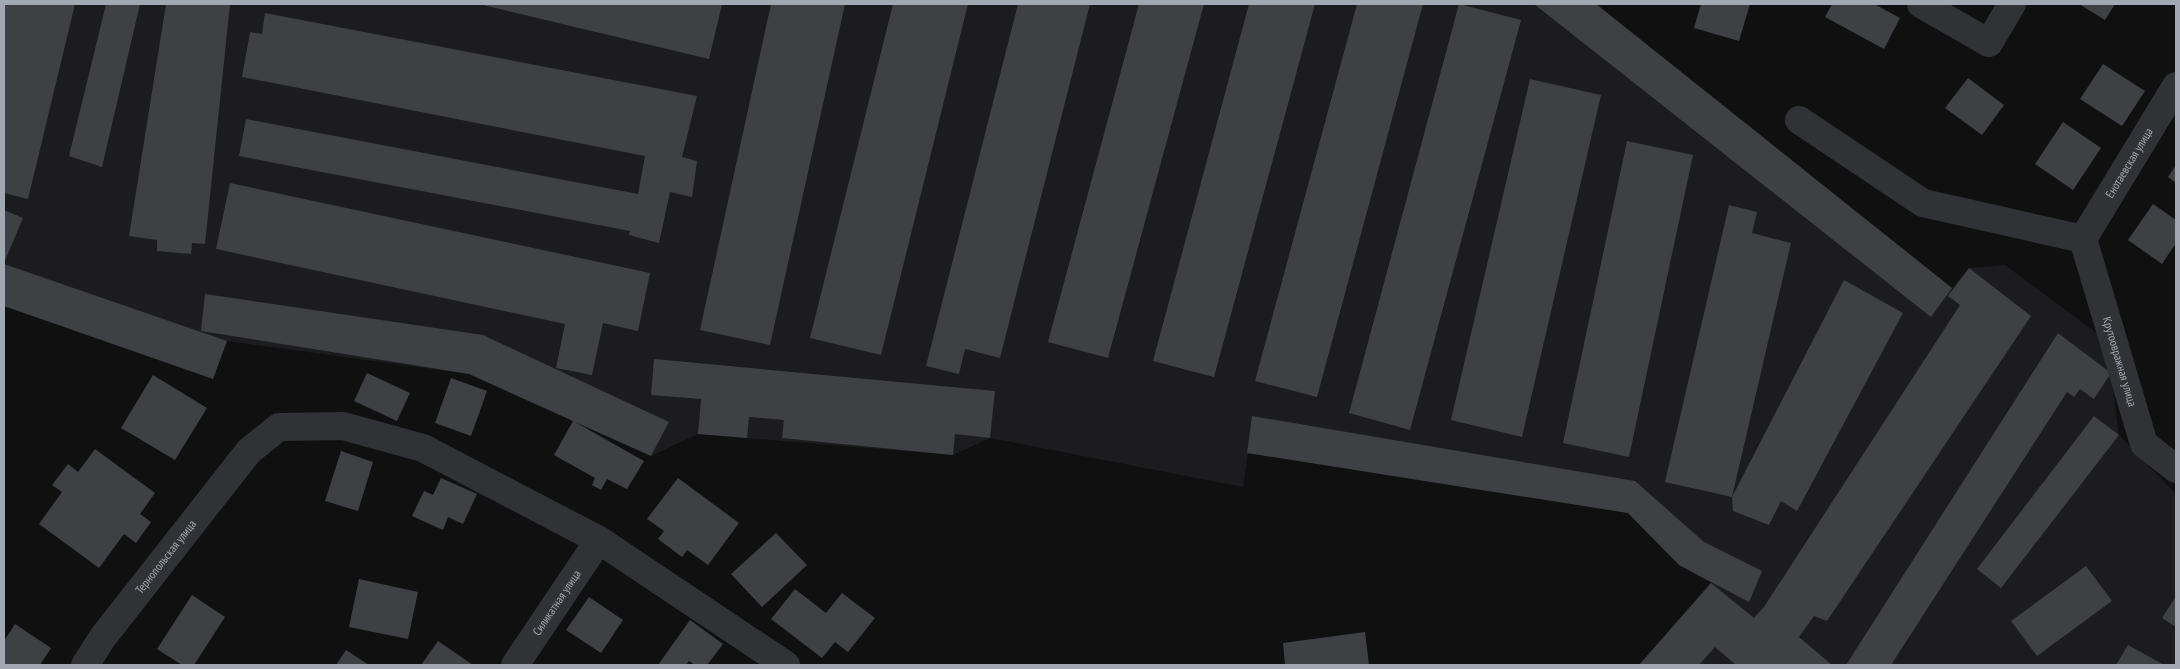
<svg xmlns="http://www.w3.org/2000/svg" width="2180" height="669" font-family="'PT Sans Narrow',sans-serif">
<style>
.built{fill:#1c1c1e}
.building{fill:#3f4044}
.lines{fill:none;stroke-linecap:round;stroke-linejoin:round}
.minor{stroke:#313236;stroke-width:28}
.labels{text-anchor:middle;stroke-width:4.5;stroke-linejoin:round;paint-order:stroke}
.street-label{font-size:12px;fill:#a1a8b1;stroke:#0b0b0c}
</style>
<rect width="100%" height="100%" fill="#101011"/>
<path class="built" d="M4 4H1596L1952 288 1969 268 2005 265 2106 340 2119 435 2176 494V665H1639L1711 583 1679 565 1628 513 1248 453 1243 487 990 438 953 455 698 434 651 456 469 374 227 341 213 379 4 306Z"/>
<path class="building" d="M4 4H75L28 199 4 193Z
M106 4H140L102 167 69 156Z
M166 4H230L205 244 192 243 191 254 157 251V240L129 236Z
M479 4H722L709 59Z
M771 4H845L770 345 700 330Z
M893 4H968L881 355 810 338Z
M1018 4H1090L1000 358 965 349 959 374 926 366Z
M1139 4H1204L1108 358 1048 342Z
M1249 4H1315L1214 377 1153 361Z
M1357 4H1423L1317 397 1255 381Z
M1459 4 1521 20 1410 430 1349 413Z
M1534 4H1596L1952 288 1931 317Z
M1701 4H1750L1739 41 1694 28Z
M1832 4H1874L1900 18 1884 49 1825 17Z
M2079 4H2115L2105 20Z
M265 13 697 96 682 157 697 161 692 197 670 192 659 243 629 235 630 231 239 156 246 119 638 194 645 156 242 77 250 32 262 34Z
M2103 64 2145 91 2122 126 2080 99Z
M1968 78 2004 105 1982 135 1945 108Z
M1530 79 1601 95 1522 437 1451 420Z
M2063 122 2101 148 2073 190 2035 164Z
M1627 141 1693 155 1629 457 1563 443Z
M2176 165V183L2168 177Z
M230 183 650 273 638 331 603 323 592 375 556 368 565 324 216 249Z
M2153 204 2176 220V243L2162 264 2128 240Z
M1729 205 1757 212 1752 233 1791 243 1732 497 1665 482Z
M4 210 23 218 4 263Z
M4 264 227 341 213 379 4 306Z
M1969 268 2031 316 1827 621 1814 616 1799 637 1832 665H1736L1715 647 1699 665H1639L1711 583 1754 618 1764 607 1960 305 1948 296Z
M1844 280 1903 313 1797 511 1781 501 1769 525 1733 511 1732 497Z
M205 294 483 335 669 422 651 456 575 422 644 461 627 489 607 479 601 490 592 485 595 478 554 455 573 421 469 374 201 331Z
M2058 333 2111 373 2094 399 2080 389 2074 397 2067 392 1891 665H1846Z
M654 359 995 391 990 438 955 434 953 455 782 438 784 420 749 417 747 438 698 434 701 399 651 395Z
M367 373 410 393 397 421 354 401Z
M153 375 207 408 175 460 121 428Z
M451 378 487 391 471 436 435 423Z
M1252 416 1635 481 1704 542 1762 571 1749 602 1679 565 1628 513 1247 453Z
M2094 416 2119 435 2001 588 1977 569Z
M95 449 155 493 140 514 151 522 136 543 124 534 99 568 39 524 62 492 52 485 68 464 78 472Z
M341 451 373 462 358 511 325 501Z
M441 478 477 494 463 524 448 517 443 530 412 516 424 491 433 495Z
M678 478 739 523 708 565 687 550 682 557 658 539 664 531 647 519Z
M776 533 807 565 762 607 731 574Z
M2086 566 2112 601 2037 656 2011 621Z
M359 579 418 592 408 639 349 627Z
M795 589 826 613 842 593 875 618 848 652 835 642 822 658 771 619Z
M192 595 225 617 194 665H182L157 649Z
M2176 596V627L2162 618Z
M589 597 623 620 601 653 566 630Z
M690 620 723 644 707 665H695L689 661 686 665H658Z
M15 624 51 648 40 665H4V641Z
M1365 632 1369 665H1285L1283 643Z
M438 641 473 665H421Z
M2128 645 2164 665H2116Z
M346 650 369 665H336Z"/>
<g class="lines">
<g class="minor">
<path d="M1921 4 1989 43 2012 4"/>
<path d="M1799 120 1923 203 2083 239"/>
<path id="s1" d="M2083 239 2144 444 2176 469"/>
<path id="s2" d="M2083 239 2176 86"/>
<path id="s3" d="M85 665 103 637 249 451 279 427 343 426 423 448 599 540 786 665"/>
<path id="s4" d="M515 665 599 540"/>
</g>
</g>
<g class="labels">
<g class="street-label">
<text dy="4" stroke="none"><textPath href="#s2" startOffset="89">Енотаевская улица</textPath></text>
<text dy="4" stroke="none"><textPath href="#s1" startOffset="128">Крутоовражная улица</textPath></text>
<text dy="4" stroke="none"><textPath href="#s3" startOffset="135">Тернопольская улица</textPath></text>
<text dy="4" stroke="none"><textPath href="#s4" startOffset="75">Силикатная улица</textPath></text>
</g>
</g>
<rect width="2180" height="669" fill="none" stroke="#a1a8b1" stroke-width="10"/>
</svg>
